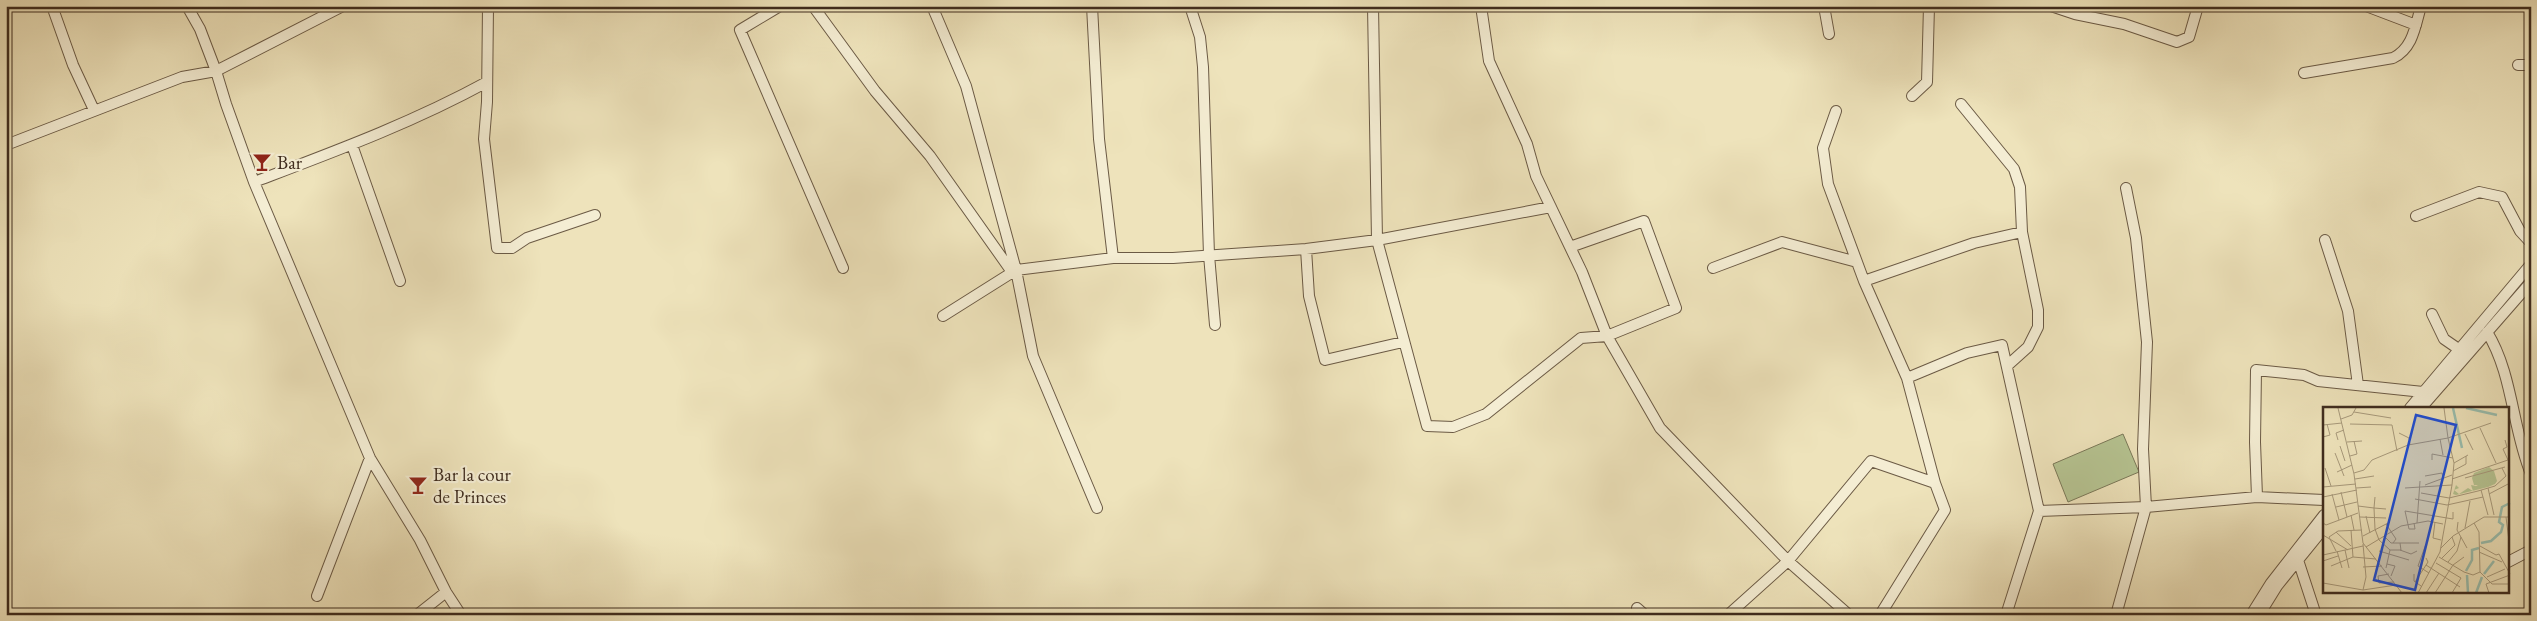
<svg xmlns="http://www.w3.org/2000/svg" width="2537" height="621" font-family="'EB Garamond',serif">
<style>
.green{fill:#b6c492;stroke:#7a7858}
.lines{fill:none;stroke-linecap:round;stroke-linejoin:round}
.street-casing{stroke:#6b5a45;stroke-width:12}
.street{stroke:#f4edd3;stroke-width:10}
.labels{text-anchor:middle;stroke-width:4.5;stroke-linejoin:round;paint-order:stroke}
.poi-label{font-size:19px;fill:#3f2c1e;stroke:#f4edd3;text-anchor:start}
.inset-river{fill:none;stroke:#99beae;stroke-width:2.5}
.inset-road{fill:none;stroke:#a89a7c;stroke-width:1}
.view{fill:#1d4ed8;fill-opacity:0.15;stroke:#1d4ed8;stroke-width:2.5}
.inset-edge{fill:none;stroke:#3f2c1e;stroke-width:2.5}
</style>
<rect width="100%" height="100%" fill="#eee3bb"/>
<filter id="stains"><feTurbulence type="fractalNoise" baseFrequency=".004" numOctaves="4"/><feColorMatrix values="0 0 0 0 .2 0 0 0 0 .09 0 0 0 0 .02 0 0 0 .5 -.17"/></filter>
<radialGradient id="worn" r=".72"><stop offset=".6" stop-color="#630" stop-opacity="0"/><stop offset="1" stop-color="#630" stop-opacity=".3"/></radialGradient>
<path class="green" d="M2123 434 2139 472 2068 502 2053 464Z"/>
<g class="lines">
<g class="street-casing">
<path id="street" d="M52 6 73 65 94 110
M343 6 216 71 226 104 254 182 370 458 420 540 446 592 461 615
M488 6 487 102 484 139 497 248H512L527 238 595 215
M780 6 740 30 843 268
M813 6 875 91 930 156 1012 272
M932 6 966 86 1016 270 1033 356 1097 508
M1092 6 1099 139 1113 258
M1190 6 1200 37 1203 67 1209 255 1215 325
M1373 6 1377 240 1427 426 1453 427 1486 414 1581 338 1607 336 1676 308 1644 221 1570 247
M1481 6 1489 61 1527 144 1536 176 1582 272 1607 336 1660 428 1788 561 1849 615
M1824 6 1829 34
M2051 6 2075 14 2124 24 2177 42 2189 37 2198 6
M2366 6 2416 25
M2518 65H2531
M2304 73 2393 58C2413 48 2415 27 2421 6
M1912 96 1927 82 1929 6
M1961 104 2014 169 2020 187 2022 232 2038 310V327L2028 347 2008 365
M1836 111 1823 148 1828 184 1864 281 1907 378 1935 483 1945 510 1880 615
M6 145 182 77 216 71 200 29 187 6
M352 145 400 281
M254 182C333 152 412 123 487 82
M2416 216 2479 192 2502 197 2520 231 2531 243
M2325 240 2348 311 2358 385
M1306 249 1309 296 1325 360 1403 342
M1713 268 1782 242 1857 262
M1864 281 1974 243 2022 232
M2432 314 2444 339 2460 350
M943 316 1016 270 1113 258H1173L1306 249 1377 240 1551 207
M2487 332C2513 374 2512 428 2531 474
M1907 378 1967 353 2002 345 2039 511 2006 615
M2410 408 2531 264
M2421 408 2531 282
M2257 497 2255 442 2256 370 2304 375 2318 381 2423 392
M2039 511 2146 507 2257 497 2324 500
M2298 560 2316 615
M2508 562 2531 550
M317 596 370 458
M1637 608 1645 615
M417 615 446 592
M1728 615 1788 561 1871 461 1935 483
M2116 615 2146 507 2143 449 2147 342 2136 238 2126 188
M2251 615 2271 583 2324 515
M2259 615 2277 586 2324 528"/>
</g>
<use href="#street" class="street"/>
</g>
<defs>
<g id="bar-bare" transform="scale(1.5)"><path d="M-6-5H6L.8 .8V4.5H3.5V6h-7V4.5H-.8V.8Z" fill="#8f2418" stroke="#f4edd3" stroke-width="2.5" paint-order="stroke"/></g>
</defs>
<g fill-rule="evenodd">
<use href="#bar-bare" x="262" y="162"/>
<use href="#bar-bare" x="418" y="485"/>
</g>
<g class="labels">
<g class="poi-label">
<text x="277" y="169">Bar</text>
<text x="433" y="481">Bar la cour<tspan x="433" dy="22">de Princes</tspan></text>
</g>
</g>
<g transform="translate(2323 407)">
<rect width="186" height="186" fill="#eee3bb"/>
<path d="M166 60 171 64 174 74 172 77 165 80 133 88 130 87 133 78 136 81 131 83 136 87 145 81 150 84 148 78 153 79 155 78H151L149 71 151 66Z" fill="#b6c492"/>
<path class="inset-river" d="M130 1 139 41M143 1 174 8M158 136 168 134 178 125 180 118 176 115 179 100 187 96M143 164 149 153V143L156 141M161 167 171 154M144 168 145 186M153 186 159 170"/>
<path class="inset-road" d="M15 1 31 67 40 136 79 186M121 1 125 31 168 16M31 5 68 11M18 12 29 8 33 1M27 17 69 18 74 44M0 18 19 16M157 21 173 56M76 26 86 31 87 38M142 27 150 43M0 30 7 28 4 17M117 32 120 48M15 33 13 26 21 23M24 35 39 34M17 39 22 54M12 46 21 69M27 49 34 47 31 34M109 53V47L130 51M131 56 145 48M2 61 8 79M130 64 143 57V49M14 65 29 58M31 66 41 63 49 53 85 38 125 31 131 56 129 78 117 145 95 186M102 69 119 66 120 71M142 71 182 60M32 72 51 69M129 72 185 53 180 42 184 40 182 33M102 78 129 68M0 80 33 77M33 81 48 80M82 81 129 78M165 81 171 108M158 83 165 108M18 85 24 110M98 86 126 91 155 84 172 79 183 69 179 61M9 87 16 113M166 87 187 76M0 90 34 83M52 90 51 101 63 102M92 92 124 98 160 90M35 99 51 101 52 122 56 133M13 100 34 95M28 108 31 123M43 109 47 126M37 110 63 111M183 110 186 134M112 115 110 131 118 133M135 115 134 123 144 141M0 116 3 118 35 106M91 116 92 122H86L82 104 130 112V105M94 116 97 74M151 116 156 125 157 165 169 177H187M63 117 73 132 70 136M142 121 147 94M28 123 30 150 53 152M13 125 28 139M0 128 25 143M40 129 67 115M62 130 68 136H96M56 133 67 143H78L77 136M40 137 43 170 40 183M103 137 95 159 106 166M157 139 173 148 176 147 187 167M43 140 78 119 105 114 120 117M118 141 130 129 161 110H187M22 143 26 161M77 143 88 147 94 144M13 144 6 130 15 124 39 123M14 144 19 161M56 144 86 153M156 145 179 155M0 148 40 139M116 150 141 165 150 168 157 165M119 151 132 138 129 130M0 154 15 149M125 155 134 144 138 130M113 156 138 171 129 186M64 157 72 159 68 169M103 158 137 180M8 159 30 150M40 160 59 159M63 161 67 143M66 167 55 169 56 176 71 175M91 167V174L98 179M164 170 182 162M92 175 105 155 103 151M0 176 40 183 73 178M103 186 116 166M112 186 130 158 141 150M166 186 163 177 187 168"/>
<path class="view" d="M93 8 133 18 92 183 51 173Z"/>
<rect width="186" height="186" class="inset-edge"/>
</g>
<rect width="2537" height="621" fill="none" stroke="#eee3bb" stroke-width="25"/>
<rect x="8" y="8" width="2522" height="606" fill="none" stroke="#3f2c1e" stroke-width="2.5"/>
<rect x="12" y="12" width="2512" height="596" fill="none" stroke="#3f2c1e"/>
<rect width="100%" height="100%" filter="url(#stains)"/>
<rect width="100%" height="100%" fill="url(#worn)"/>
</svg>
